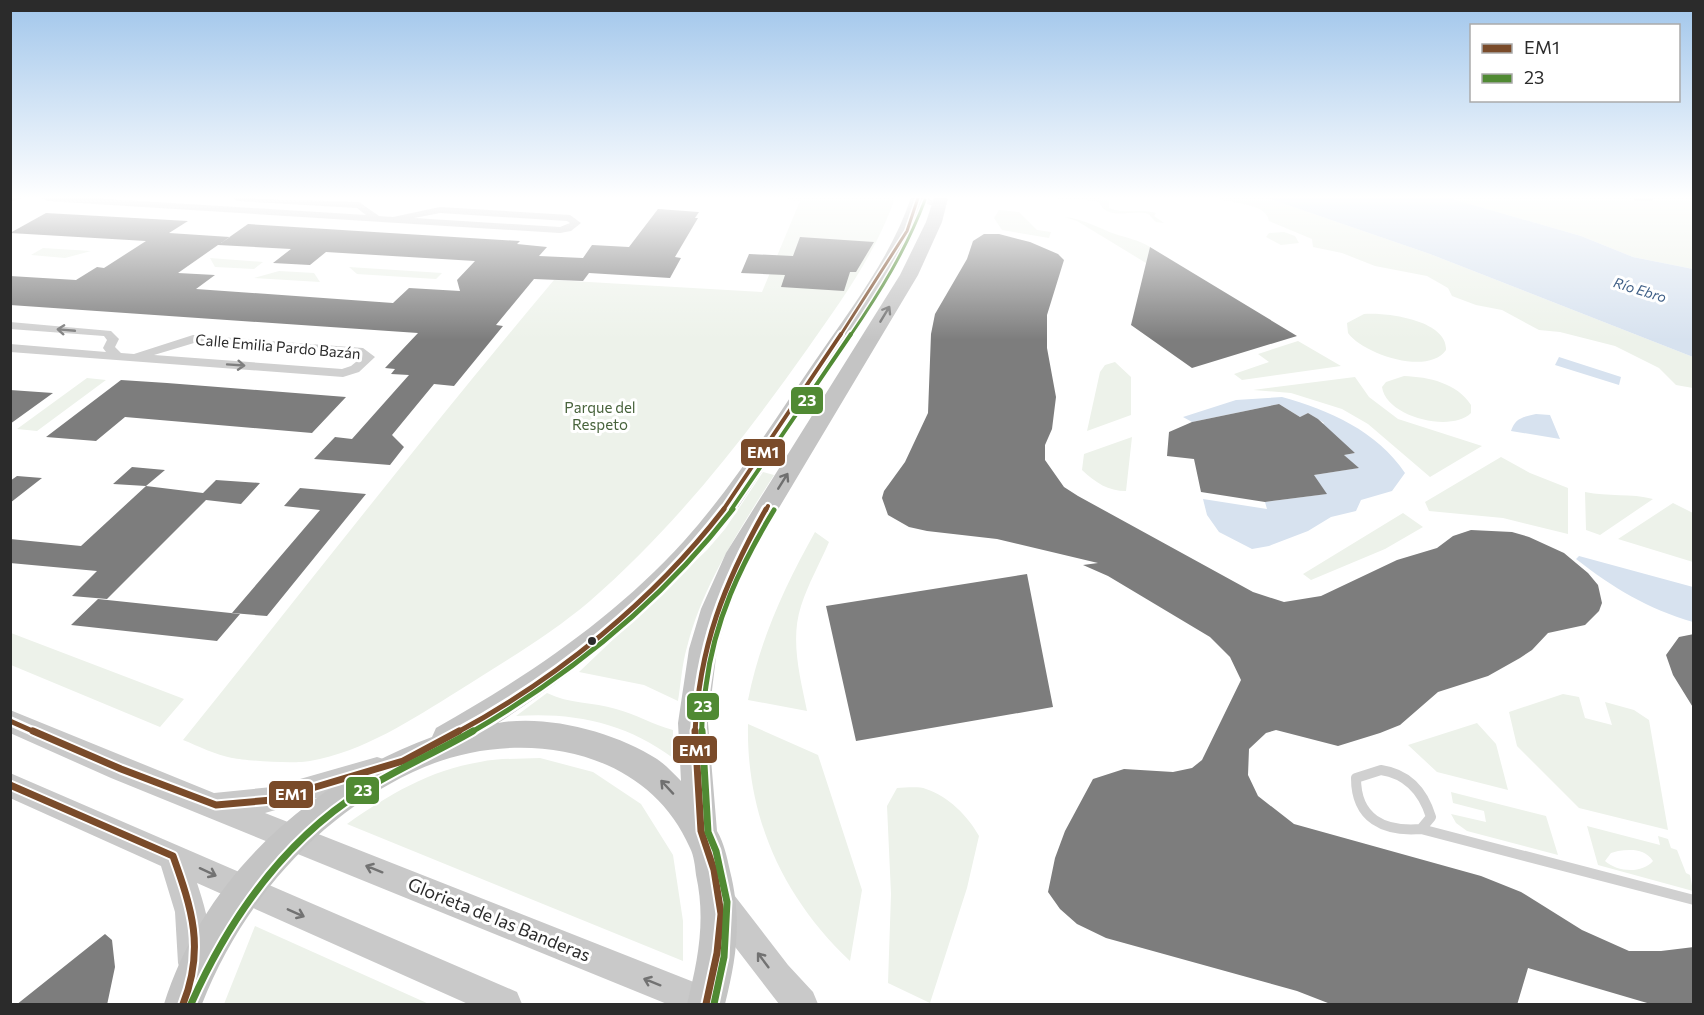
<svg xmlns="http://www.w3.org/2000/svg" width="1704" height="1015" font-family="Commissioner,sans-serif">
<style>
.green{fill:#edf2ea;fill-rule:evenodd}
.water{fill:#d7e2ef}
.building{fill:#7d7d7d;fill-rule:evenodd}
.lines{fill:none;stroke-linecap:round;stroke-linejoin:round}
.lane-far1{stroke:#d0d0d0;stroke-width:5}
.lane{stroke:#d0d0d0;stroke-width:10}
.street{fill:#d0d0d0;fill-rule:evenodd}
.secondary{fill:#c9c9c9;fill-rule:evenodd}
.primary{fill:#c4c4c4;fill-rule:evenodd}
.bus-1-far3-casing{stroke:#fff;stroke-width:6}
.bus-1-far2-casing{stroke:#fff;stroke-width:8}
.bus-1-far1-casing{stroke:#fff;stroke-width:10}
.bus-1-casing{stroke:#fff;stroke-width:11}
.bus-2-far3-casing{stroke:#fff;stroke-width:6}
.bus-2-far2-casing{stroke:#fff;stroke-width:8}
.bus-2-far1-casing{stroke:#fff;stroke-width:10}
.bus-2-casing{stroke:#fff;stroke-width:11}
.bus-1-far3{stroke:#7a4b2a;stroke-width:3}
.bus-1-far2{stroke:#7a4b2a;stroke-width:4}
.bus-1-far1{stroke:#7a4b2a;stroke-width:5}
.bus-1{stroke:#7a4b2a;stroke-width:7}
.bus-2-far3{stroke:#508a33;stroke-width:3}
.bus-2-far2{stroke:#508a33;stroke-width:4}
.bus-2-far1{stroke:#508a33;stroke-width:5}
.bus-2{stroke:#508a33;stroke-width:7}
.oneway{stroke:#707070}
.oneway2{stroke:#7e7e7e}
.oneway3{stroke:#727272}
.bus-dot{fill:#2b2b2b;stroke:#fff;stroke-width:2}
.labels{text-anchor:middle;stroke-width:6;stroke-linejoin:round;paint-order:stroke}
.far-water-label{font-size:14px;font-style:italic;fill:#406087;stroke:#fff}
.street-label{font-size:15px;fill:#2b2b2b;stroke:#fff}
.park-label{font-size:15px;fill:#48633c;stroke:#fff}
.near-street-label{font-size:18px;fill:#2b2b2b;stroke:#fff}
.line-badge{stroke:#fff;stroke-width:2}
.badge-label{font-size:16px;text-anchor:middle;font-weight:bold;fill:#fff}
</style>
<rect width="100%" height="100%" fill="#fff"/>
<path class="green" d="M782 198H895C876 253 841 301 808 348 744 439 674 528 590 601 550 635 502 663 458 691 413 719 363 752 310 761 295 764 248 761 232 758 216 755 198 746 183 740 306 587 427 431 554 280L762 292 800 201Z
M1053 198H1100L1109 201V208C1126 215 1138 208 1156 213L1154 216 1164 223 1156 222C1151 218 1151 214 1145 213 1130 210 1107 221 1099 202 1084 198 1069 202 1053 198Z
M1217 198H1267L1430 254 1693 357V388L1676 385 1659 368 1615 346 1560 332 1539 330 1502 310 1476 305 1452 296 1448 288 1427 276 1375 266 1342 253 1313 247 1312 239 1269 221C1266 202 1231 204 1217 198Z
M1449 198H1693V269L1633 257 1581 236Z
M999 210 1019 212 1037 230 1051 232 1049 238 1002 230 994 218Z
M1065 217C1084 219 1098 228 1115 234 1128 238 1138 240 1150 247L1146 263 1077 221Z
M1284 232 1295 236 1299 243 1281 245 1266 237 1269 233Z
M43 248 91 251 65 258 31 255Z
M210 258 263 262 254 269 215 267Z
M349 267 442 273 436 279 357 274Z
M279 271 314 273 320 282 254 278Z
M1364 314C1385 312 1448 320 1446 350 1428 376 1363 354 1348 333L1347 323Z
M1298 341 1341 366 1242 380 1234 374 1269 362 1258 354Z
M1115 362 1131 377V415L1087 431 1100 372 1105 365Z
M1404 376C1429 377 1457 383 1471 405V413C1451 433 1386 417 1382 387L1386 382Z
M1355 377 1369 397 1398 419 1482 446 1430 477 1368 424 1342 409 1291 393 1253 390Z
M87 378 106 380 37 431 17 429Z
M1132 437 1126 491C1108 491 1096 483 1082 470L1084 454Z
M1501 457 1530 473 1568 488V534L1503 518 1429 511 1425 502Z
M763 472 774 475C740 529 703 584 687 647 682 664 681 683 678 701L644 685 579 672 707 550 725 529Z
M1585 492C1608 497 1631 493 1653 499L1600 535 1586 530Z
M1673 503 1693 513V562L1618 539Z
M1403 513 1423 527 1385 549 1311 580 1303 574Z
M815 532 829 542C820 563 808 584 801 606 790 640 800 676 807 711L748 700C760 639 785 586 815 532Z
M10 633H11L184 699 160 727 11 665Z
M547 693C569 704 593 702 616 709 636 714 653 725 673 730V758C626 723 574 712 516 716Z
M1563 694 1579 697 1585 718 1612 725 1605 702 1634 710 1649 720 1668 830 1579 808 1517 746 1509 712Z
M1477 723 1496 744 1508 790 1437 772 1408 745Z
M748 724 818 755 862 890 850 961C783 898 746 817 748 724Z
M540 758 593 772 641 804 673 855 683 921V961L347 824C388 795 430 770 480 762 499 758 520 759 540 758Z
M897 788C905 788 918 786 926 789 948 796 968 816 979 836L967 888 930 1003 888 983 891 894 887 806Z
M1451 792 1546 816 1558 855 1467 831 1456 823 1451 814 1486 822 1484 811 1453 803Z
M1587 826 1660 845 1658 836 1668 839 1671 848 1677 850 1686 873 1690 875 1693 891 1598 865ZM1618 851C1632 849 1645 849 1653 861 1642 874 1617 872 1605 861L1611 853Z
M255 926 429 1004H224Z"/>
<path class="water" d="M1267 198H1449L1581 236 1633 257 1693 269V357L1430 254Z
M1559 357 1621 377 1619 385 1555 365Z
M1282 397C1329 410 1377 431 1405 473L1392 491 1361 500 1356 511 1331 517 1308 531 1269 546 1252 549 1219 532 1207 515 1203 499 1267 509 1265 502 1326 494 1314 475 1358 468 1344 455 1355 453 1320 427 1324 423 1308 413 1300 417 1279 404 1192 422 1183 417 1236 400Z
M1536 414 1550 415 1560 439 1511 431C1515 418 1523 417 1536 414Z
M1579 556 1693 587V622C1648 609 1613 588 1576 559Z"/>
<path class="building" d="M658 209 699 212 695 218H698L675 257 681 258 670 278 589 273 583 281 534 279 496 325 503 326 454 386 434 384 392 435 404 447 390 465 314 459 335 437 352 439 409 375 391 374 395 369 385 368 418 333 10 305V276L76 280 97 267 104 268 146 241 10 233 46 213 188 221 169 233 230 237 221 243 248 224 520 241 517 244 547 247 539 256 583 258 592 245 629 247ZM218 245 291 249 273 263 310 265 326 252 475 261 457 280 460 291 409 288 393 303 196 289 215 275 178 273Z
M984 234H999L1030 242 1058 254 1064 260 1047 315V348L1056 397 1052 429 1045 445V460L1064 487 1078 496 1253 592 1284 602 1321 596 1397 560 1437 548 1453 536 1471 530 1512 532 1529 537 1564 553 1588 573 1598 585 1602 603 1599 611 1585 625 1548 633 1532 650 1520 658 1488 676 1438 692 1400 725 1380 733 1338 746 1276 730 1266 733 1249 749 1248 775 1258 796 1294 824 1481 876 1521 892 1582 930 1629 951H1661L1694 947V1005H1654L1528 968 1517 1005H1333L1297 991 1106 938 1077 924 1060 909 1048 892 1055 858 1065 831 1093 779 1124 769 1173 772 1192 768 1202 760 1241 680 1230 657 1210 637 1108 576 1083 565 1098 563 997 539 927 531 909 527 888 515 882 498 884 491 905 462 928 413 931 334 935 314 967 259 973 241Z
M800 237 874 242 856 272H850L844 291 781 287 785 275 741 273 749 254 793 256Z
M1150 247 1297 336 1192 368 1131 325Z
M121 380 167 383 346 397 312 433 125 417 96 441 46 437Z
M10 390 53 393 10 424Z
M1279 404 1300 417 1308 413 1318 419 1355 453 1344 455 1359 468 1314 475 1327 494 1265 502 1201 492 1194 459 1167 456 1169 432 1192 422Z
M132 467 165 470 146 486 113 484Z
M17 476 42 478 10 503V481Z
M216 480 260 483 241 504 206 500 107 599 72 596 97 571 10 563V539L81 546 146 486 203 493Z
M300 488 366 494 267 616 232 613 320 510 284 506Z
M1027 574 1053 707 856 741 826 606Z
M98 599 240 614 217 641 71 625Z
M1694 634V709L1673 675 1666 655 1679 637Z
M105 934 112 940 115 967 107 1005H16Z"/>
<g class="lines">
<path class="lane-far1" d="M926 198 929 202 940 204
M1636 198H1651"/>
<path class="lane" d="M1381 770C1408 774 1423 791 1431 817L1421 829C1384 832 1356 819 1356 778Z
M1421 829 1694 900"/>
<path class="street" d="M10 198H22L10 202Z
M42 198H91L366 215 357 208 238 201 233 198 359 202 379 216 393 217 440 207 570 215 581 223 571 231 560 233 47 201ZM440 213 567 221 570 223 560 227 414 218Z
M10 322 111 331 119 339 115 347 121 353 134 354 193 335 363 348 375 357 359 372 343 377 10 352V344L106 352 103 348 107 340 104 336 10 329ZM194 343 360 355 362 357 351 366 342 369 154 355Z"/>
<path class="secondary" d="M10 710 214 793 272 787 377 757 387 760 391 769 387 778 265 813 719 992 724 1004H667L111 778 10 733Z
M10 773 517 992 522 1004H468L197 883C206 910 217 947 206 975L194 979 182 975 178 963 175 912 161 866 10 798Z
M720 887 731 891 788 965 813 992 818 1004H779L709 913 704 902 709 891Z"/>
<path class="primary" d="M911 198H925L911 239 890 278 731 518C664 600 587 666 498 723 547 714 615 732 657 759 666 765 674 774 681 781L678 723 689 649 701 609 726 553 900 275 926 222 934 198H948L942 222 918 275 752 553 729 609 717 649 708 723 717 831C724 843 727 857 730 871 742 919 737 956 725 1004H687C698 960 706 920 696 875 695 866 694 856 690 848 644 742 509 726 413 772 315 818 241 905 202 1004H164C204 877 309 782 432 737L436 728C527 677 614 618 684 541 734 485 773 422 815 361 851 308 890 259 911 198Z"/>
<g class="bus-1-far3-casing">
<path id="bus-1-far3" d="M840 336 907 231 918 198"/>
</g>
<g class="bus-1-far2-casing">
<path id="bus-1-far2" d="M723 510 841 334
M766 510 768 506"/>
</g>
<g class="bus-1-far1-casing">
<path id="bus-1-far1" d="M10 721 37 733
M456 733C558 678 653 601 724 509
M695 733C699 647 724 583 766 509"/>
</g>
<g class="bus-1-casing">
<path id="bus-1" d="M33 731 121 769 216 805 272 800 403 761 459 731
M695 731 701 831 714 870 721 914 717 953 706 1004
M10 785 173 856C192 909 205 949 183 1004"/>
</g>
<g class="bus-2-far3-casing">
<path id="bus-2-far3" d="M850 336C880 292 906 250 925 200"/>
</g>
<g class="bus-2-far2-casing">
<path id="bus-2-far2" d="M731 510 851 334"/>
</g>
<g class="bus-2-far1-casing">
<path id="bus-2-far1" d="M470 733C572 674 661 602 733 509
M702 733C701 717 704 702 706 686 714 621 740 566 774 510"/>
</g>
<g class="bus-2-casing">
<path id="bus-2" d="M702 731 708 832 716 851 727 902 724 957 714 1004
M191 1004C229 919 284 840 364 790 399 768 437 752 473 731"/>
</g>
<use href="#bus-1-far3" class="bus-1-far3"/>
<use href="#bus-1-far2" class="bus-1-far2"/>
<use href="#bus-1-far1" class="bus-1-far1"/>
<use href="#bus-1" class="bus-1"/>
<use href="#bus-2-far3" class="bus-2-far3"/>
<use href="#bus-2-far2" class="bus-2-far2"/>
<use href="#bus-2-far1" class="bus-2-far1"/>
<use href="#bus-2" class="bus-2"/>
</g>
<defs><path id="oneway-shaft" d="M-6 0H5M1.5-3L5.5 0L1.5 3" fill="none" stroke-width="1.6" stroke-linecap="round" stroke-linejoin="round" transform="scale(1.5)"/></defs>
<g class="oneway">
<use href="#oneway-shaft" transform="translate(885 314) rotate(-59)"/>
<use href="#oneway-shaft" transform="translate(783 481) rotate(-58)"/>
<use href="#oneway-shaft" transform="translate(667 787) rotate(-133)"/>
</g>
<g class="oneway2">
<use href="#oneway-shaft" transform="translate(66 330) rotate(-175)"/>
<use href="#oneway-shaft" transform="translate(236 365) rotate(4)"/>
</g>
<g class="oneway3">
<use href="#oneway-shaft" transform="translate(374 869) rotate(-158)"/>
<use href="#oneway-shaft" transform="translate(208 872) rotate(25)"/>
<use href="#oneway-shaft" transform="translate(296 913) rotate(24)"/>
<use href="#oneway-shaft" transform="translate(763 960) rotate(-127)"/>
<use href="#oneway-shaft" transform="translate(652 982) rotate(-158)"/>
</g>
<linearGradient id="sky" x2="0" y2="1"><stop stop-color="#a1c6eb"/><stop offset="0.58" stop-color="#fff"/><stop offset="1" stop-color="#fff" stop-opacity="0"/></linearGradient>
<rect width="1704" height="340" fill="url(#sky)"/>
<circle class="bus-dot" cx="592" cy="641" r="5"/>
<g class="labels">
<g class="far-water-label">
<text transform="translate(1640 290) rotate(17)" y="5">Río Ebro</text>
</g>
<g class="street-label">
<text transform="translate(278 347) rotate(5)" y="5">Calle Emilia Pardo Bazán</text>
</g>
<g class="park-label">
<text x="600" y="413">Parque del<tspan x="600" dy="17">Respeto</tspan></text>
</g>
<g class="near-street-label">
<text transform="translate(499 920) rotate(22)" y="6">Glorieta de las Banderas</text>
</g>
</g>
<g class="line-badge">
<rect x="790" y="386" width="34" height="29" rx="6" fill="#508a33"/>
<rect x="740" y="438" width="46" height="29" rx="6" fill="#7a4b2a"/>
<rect x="686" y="692" width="34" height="29" rx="6" fill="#508a33"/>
<rect x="672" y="735" width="46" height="29" rx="6" fill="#7a4b2a"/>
<rect x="345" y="776" width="35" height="29" rx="6" fill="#508a33"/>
<rect x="268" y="780" width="46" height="29" rx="6" fill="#7a4b2a"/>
</g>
<g class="badge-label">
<text x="807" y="406">23</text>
<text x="763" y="458">EM1</text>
<text x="703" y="712">23</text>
<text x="695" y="756">EM1</text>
<text x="363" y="796">23</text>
<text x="291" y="800">EM1</text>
</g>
<rect width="1704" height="1015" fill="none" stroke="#2b2b2b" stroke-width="24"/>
<rect x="1470" y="24" width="210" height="78" fill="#ffffff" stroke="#aaaaaa" stroke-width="1.5"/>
<rect x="1482" y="44" width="30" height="9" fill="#7a4b2a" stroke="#aaaaaa" stroke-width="1.5"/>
<text x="1524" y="54" font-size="18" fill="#2b2b2b">EM1</text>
<rect x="1482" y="74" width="30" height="9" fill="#508a33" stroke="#aaaaaa" stroke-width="1.5"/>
<text x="1524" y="84" font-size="18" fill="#2b2b2b">23</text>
</svg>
